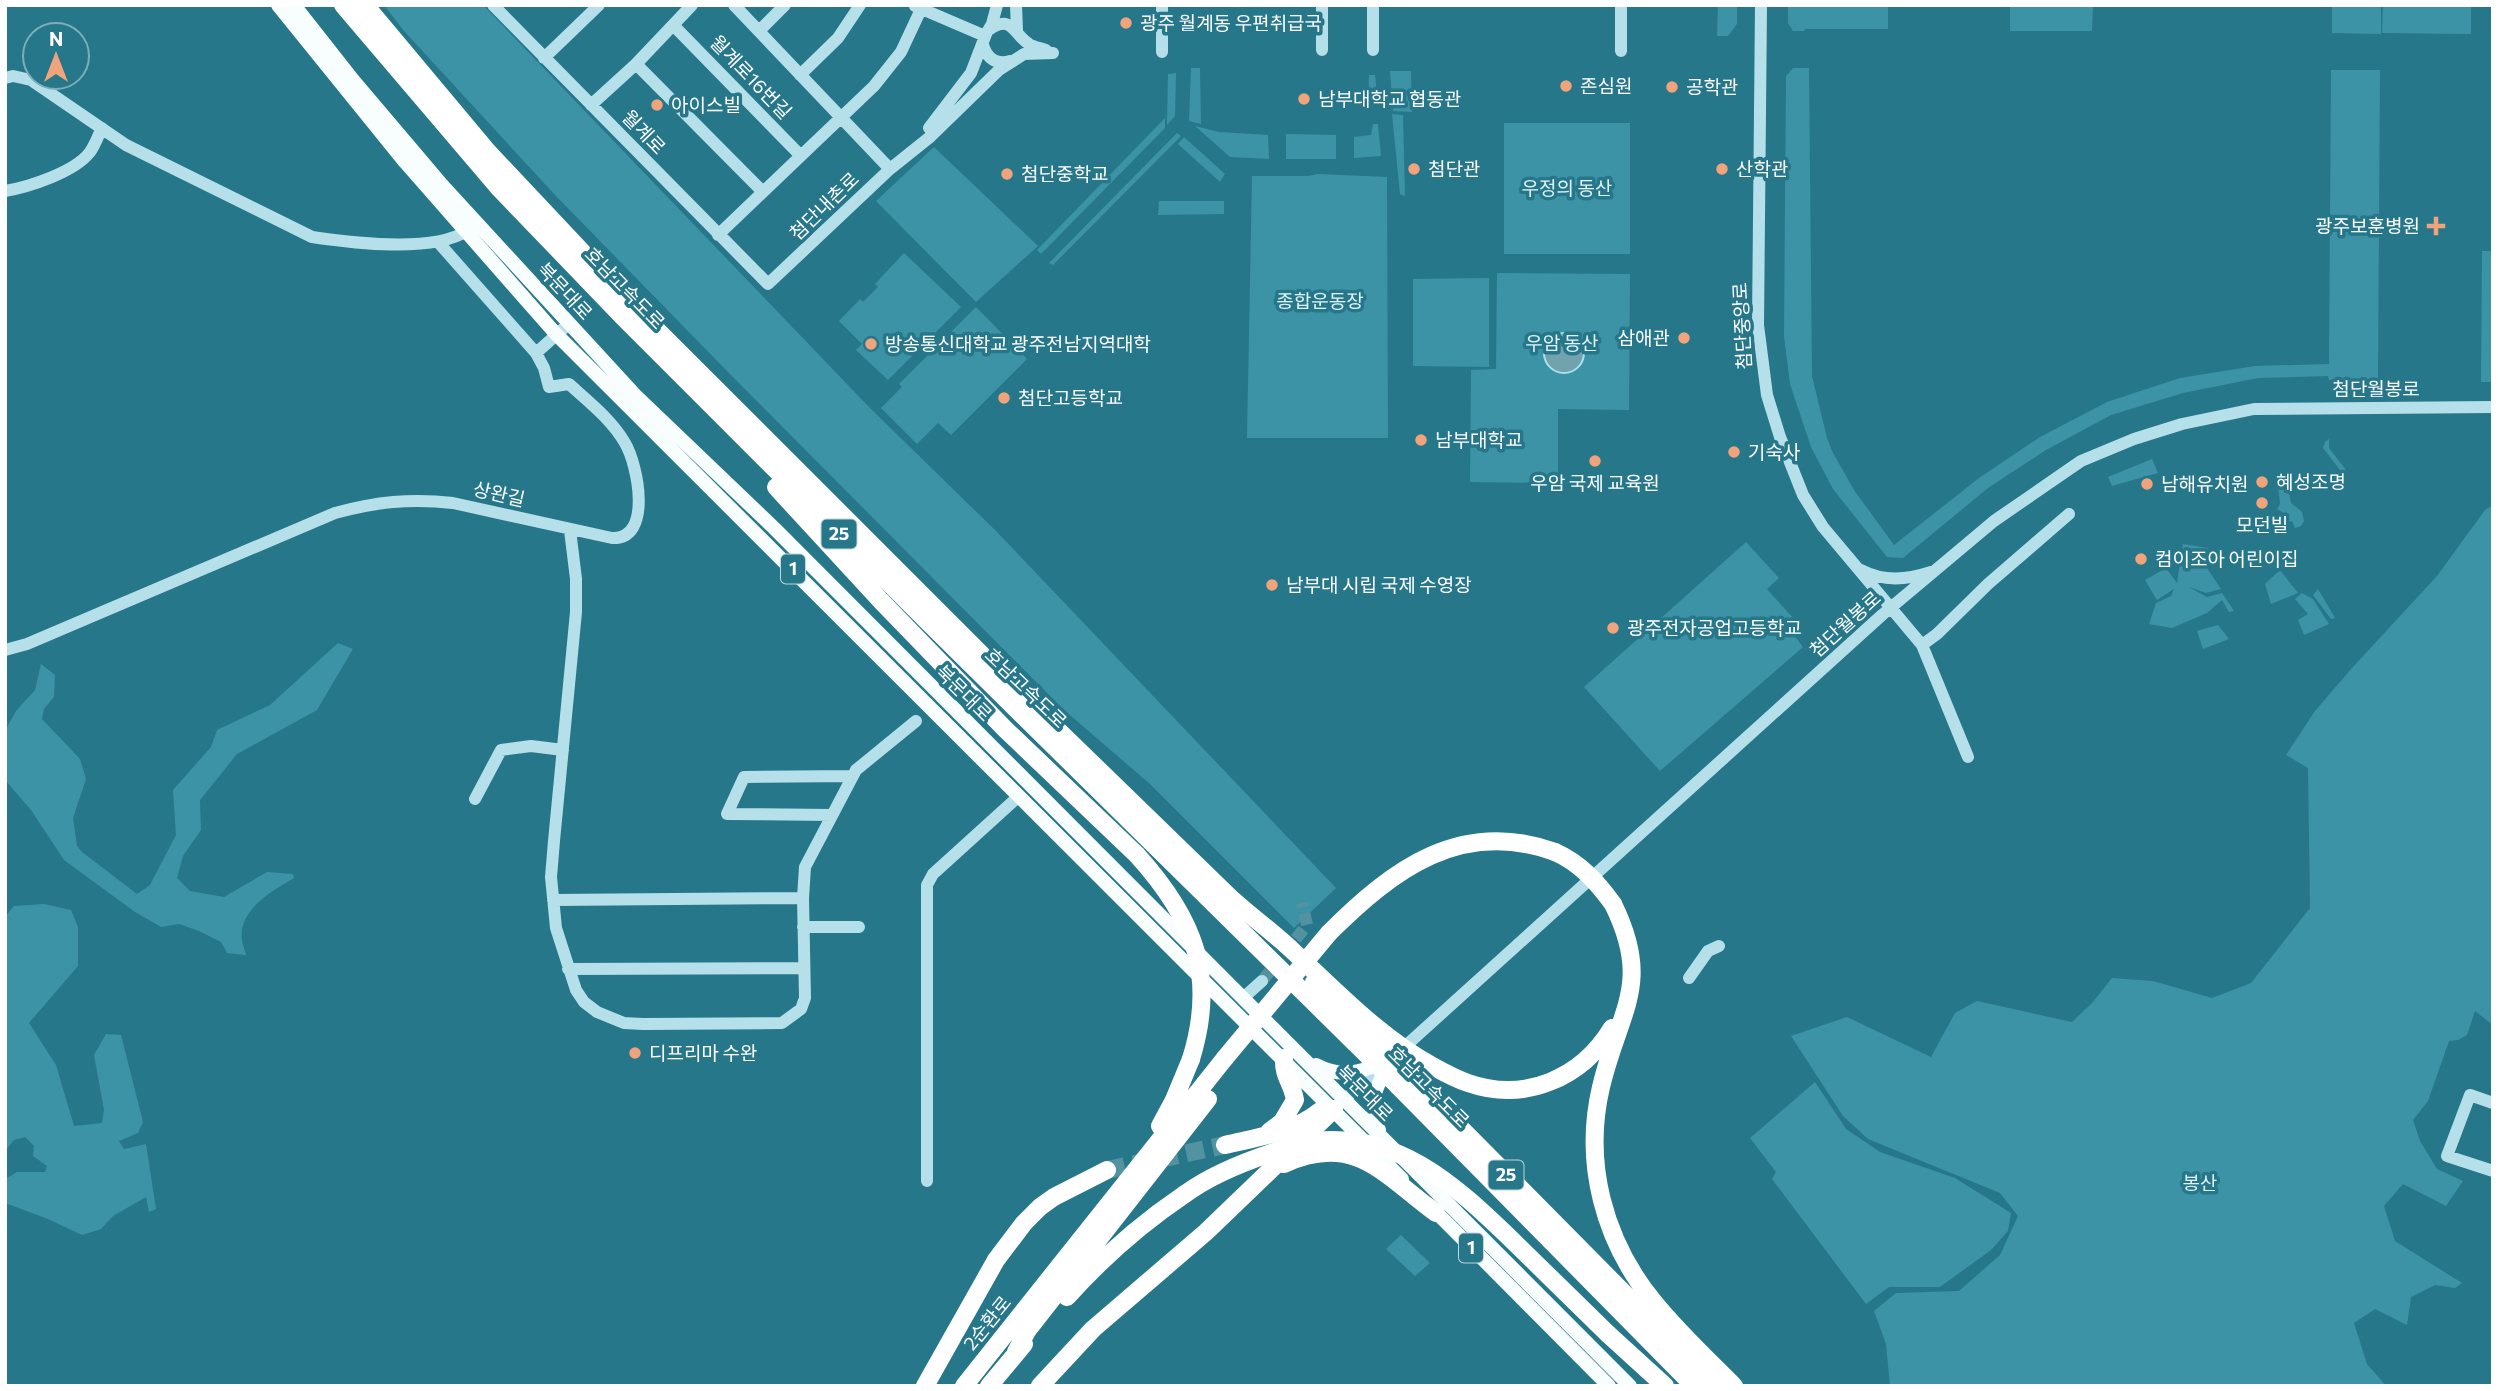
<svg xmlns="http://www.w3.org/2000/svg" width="2498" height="1391" font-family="Commissioner,'Noto Sans KR',sans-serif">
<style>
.green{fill:#3c93a6}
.water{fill:#70a3ae;stroke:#aadfea;stroke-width:2}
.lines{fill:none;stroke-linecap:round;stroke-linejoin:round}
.minor-tunnel{stroke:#5292a1;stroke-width:12;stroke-dasharray:12 6;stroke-linecap:butt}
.highway-tunnel{stroke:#5292a1;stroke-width:18;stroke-dasharray:18 9;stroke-linecap:butt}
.minor{stroke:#b5e0e9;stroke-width:12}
.major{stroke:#f8fdfe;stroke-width:14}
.highway{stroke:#fff;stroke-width:18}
.highway-bridge{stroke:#fff;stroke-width:18}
.poi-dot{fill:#f1a37b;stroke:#27778a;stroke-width:2.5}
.labels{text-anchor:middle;stroke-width:7;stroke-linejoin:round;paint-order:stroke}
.shield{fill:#27778a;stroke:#bed6dc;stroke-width:2}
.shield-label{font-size:18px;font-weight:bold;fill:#fff}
.poi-label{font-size:19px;fill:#fff;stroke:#27778a;text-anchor:start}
.street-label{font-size:19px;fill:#fff;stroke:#27778a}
.park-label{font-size:19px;fill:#dff4f8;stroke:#27778a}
</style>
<rect width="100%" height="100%" fill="#27778a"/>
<path class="green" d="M384 5H483L870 408 996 531 1336 888 1294 928 1150 784 1063 709 728 372 556 196 404 31Z
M1718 5H1737V24L1728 36H1717Z
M1788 5H1888V29H1805L1804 31H1793L1788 23Z
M2010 5H2093L2092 31H2010Z
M2332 5H2381V34L2332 33Z
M2383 5H2471V34L2382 33Z
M1191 68H1200L1201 124 1189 121Z
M1793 68H1809L1812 376 1827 438 1833 453 1854 490 1894 545 1979 478 2040 437 2107 402 2180 378 2255 366 2329 364 2331 70H2380L2378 381 2329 380 2328 376 2258 378 2183 393 2111 415 2046 450 1988 488 1903 558 1887 557 1833 489 1811 447 1790 384 1784 336 1786 76Z
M1390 71H1411L1412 112 1393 111Z
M1176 73 1175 116 1167 125 1168 74Z
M1369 75H1375L1378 106 1368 107Z
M1392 114 1403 115 1405 196 1400 194Z
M1165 118V128L1041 254 1037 250Z
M1504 123H1630V254H1504Z
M1373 124H1378L1381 156 1354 158V137L1371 135Z
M1195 126 1219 132 1268 135 1269 159 1230 157Z
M1177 133 1181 136 1053 265 1049 263Z
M1286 134 1336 135V159H1286Z
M1184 137 1225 174 1220 182 1178 144Z
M934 147 1038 246 976 302 876 201Z
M1318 174 1387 177 1388 438H1247L1252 176H1308Z
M1159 201H1224V214L1158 215Z
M2482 251H2493V382H2481Z
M904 253 961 307 888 380 856 350 862 344 839 321 860 299 863 302 878 287 875 284Z
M1497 273 1630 274 1629 410 1558 409V483L1470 482 1471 370 1496 369Z
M1489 278V367L1413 366V279Z
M976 307 1027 359 951 435 938 423 917 444 881 408 902 387 899 384Z
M2329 439V448L2346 470 2343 474 2323 448 2325 442Z
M2152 459 2158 473 2112 486 2108 477Z
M2287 483 2291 503 2302 512 2304 521 2301 526 2295 528 2292 521 2289 522 2287 515 2277 509 2280 504 2278 484Z
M2493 505V1025L2475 1011 2467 1035 2458 1040 2449 1041 2428 1101 2413 1120 2420 1141 2437 1169 2463 1181 2446 1206 2403 1184 2384 1206 2395 1241 2462 1283 2455 1288 2435 1285 2411 1297 2407 1325 2375 1309 2354 1323 2367 1364 2386 1386H1890L1886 1344 1874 1311 1896 1293 1959 1291 2000 1255 2018 1216 2000 1193 1868 1139 1843 1116 1791 1036 1847 1017 1931 1057 1955 1013 1977 1001 2072 1022 2092 1003 2112 978 2153 981 2212 998 2251 983 2310 908 2308 768 2286 755 2315 711 2352 668 2437 576 2485 510Z
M1746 542 1779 578 1767 589 1793 618 1790 630 1803 647 1660 771 1584 687Z
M2183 544 2208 548 2207 568 2221 589 2206 593 2189 587 2207 597 2222 593 2234 611 2229 612 2222 600 2207 613 2172 628 2149 624 2156 603 2171 596 2174 589 2157 600 2145 580 2166 568 2177 583Z
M2280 570 2298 593 2271 604 2265 584Z
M2318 589 2335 618 2331 619 2313 595Z
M2302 593 2313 599 2329 624 2304 635 2298 620 2308 614 2295 599Z
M2218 625 2229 639 2203 649 2197 631Z
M338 643 353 649 317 710 237 754 200 800 201 830 183 856 177 878 190 891 224 897 267 872 293 874 294 878C273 890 238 910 242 939 242 944 245 950 246 955L227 953 221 942 199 931 179 924 161 927 135 912 64 860 31 810 5 780 6 729 16 711 35 690 41 664 55 675 54 697 44 709 42 719 80 759 86 779 73 818 77 846 82 852 137 894 150 885 176 835 173 790 211 747 217 730 270 705Z
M44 904 71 910 78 927V966L29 1023 56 1065 74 1126 102 1123 104 1110 94 1055 106 1034 121 1035 143 1122 138 1133 119 1141 124 1149 146 1144 156 1209 149 1212 146 1197 113 1216 101 1229 82 1235 48 1219 5 1203V1179L17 1172H45L47 1166 33 1156 34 1146 25 1137 14 1140 5 1151V917L14 906Z
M1815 1082 1846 1129 1880 1152 1955 1178 2011 1213 2008 1231 1991 1250 1940 1287H1889L1866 1304 1772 1179 1776 1172 1750 1138Z
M1401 1235 1430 1263 1415 1276 1386 1249Z"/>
<path class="water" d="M1544 353a20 20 0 1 1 40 0a20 20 0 1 1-40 0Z"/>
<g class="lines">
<path class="minor-tunnel" d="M1262 981 1307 925 1302 903"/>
<path class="highway-tunnel" d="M1107 1170 1225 1145"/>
<path class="minor" d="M493 5 768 284 890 169 930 137 999 70 1024 54 1053 53
M734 5 890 169
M1016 5 1017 31
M1162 5V52
M1761 5 1758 325 1767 395 1780 437 1803 495 1823 527 1922 645 1968 757
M915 6 985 36
M674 26 800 155
M990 29C1012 14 1014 35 1029 44 1033 47 1041 48 1046 50
M759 31 785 5
M983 45C987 59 997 65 1010 61
M1322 50V5
M1373 50V5
M1621 51V5
M544 58 599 5
M636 64 762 191
M800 75 838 38 860 5
M5 78 13 76 31 80 126 145 312 237C353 243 432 253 467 231
M591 105 636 64 692 5
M929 128 971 73 986 34 992 24 997 5
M5 191C29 187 75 172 90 152 95 145 98 136 102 128
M718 235 874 86 901 52 923 5
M536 353 564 328
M570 530 576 579V612L554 841 551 877 556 928 576 990 584 1002 597 1012 624 1023 643 1024 782 1023 801 1009 805 998 803 898 805 867 856 770 916 721
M1861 570C1884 582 1906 580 1931 572
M1922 645 1937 634 1988 584 2069 514
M5 650 27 644 335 513C376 502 410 498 453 503L612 538C653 540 638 465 625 443 612 420 589 402 569 384L549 387 544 368 536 353 438 242
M475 799 501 750 531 746 563 750
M832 815 727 814 744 777 853 776
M553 900 803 898
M803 927H859
M568 969 804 968
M1689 978 1708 951 1719 946
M1243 998 1262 981
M1400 1051 1882 615 1994 521 2081 461 2134 439 2182 424 2254 409 2493 407
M2493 1103 2470 1095 2447 1156 2493 1171
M1339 1104 1386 1063
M927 1181V885L933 874 1018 797"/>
<path class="major" d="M278 5 405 162 556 334 1402 1179
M294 5 353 80 442 185 635 395 774 528 1630 1386
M1316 1065C1340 1078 1360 1073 1383 1062
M1379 1130C1366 1107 1376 1085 1389 1065
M1429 1205 1609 1386"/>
<path class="highway" d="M343 5 498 187 624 318 930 624 1355 1043
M365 5 488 152 634 307 1033 706 1243 910
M776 487 881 601 1005 729 1137 855
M1613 904C1653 985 1619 1010 1601 1087 1583 1163 1604 1241 1653 1301 1677 1331 1706 1358 1734 1386
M1329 933C1393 869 1461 818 1555 852
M1314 982 1366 1034
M1434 1067C1445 1073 1456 1079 1468 1083 1525 1103 1582 1078 1612 1028
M1408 1075 1716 1386
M1398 1086 1694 1386
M1160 1126 1174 1100 1191 1059
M1269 1132 1282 1122 1295 1100C1292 1082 1283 1077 1284 1058
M1225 1145C1258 1137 1293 1133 1320 1111
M1284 1164C1355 1132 1383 1174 1436 1213
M1067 1297C1102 1258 1142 1223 1185 1194
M1608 1334 1665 1386
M1016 1352 1027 1331 1208 1099
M925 1386 996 1260 1024 1223 1040 1207 1054 1197 1107 1170
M964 1386 1225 1058
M989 1386 1024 1344
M1040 1386 1093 1329 1206 1232 1334 1109"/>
<path class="highway-bridge" d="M1555 852C1580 863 1597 882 1613 904
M1137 855C1194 918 1217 975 1191 1059
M1234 901C1254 919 1277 935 1296 954 1340 995 1381 1038 1434 1067
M1366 1034 1408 1075
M1355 1043 1398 1086
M1225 1058 1329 933
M1185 1194C1211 1175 1241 1163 1271 1153 1282 1149 1295 1144 1306 1142 1395 1128 1455 1185 1513 1241 1545 1272 1576 1303 1608 1334"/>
</g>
<g class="poi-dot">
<circle cx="1126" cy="23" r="7"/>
<circle cx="1566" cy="86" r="7"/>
<circle cx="1672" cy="87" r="7"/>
<circle cx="1304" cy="99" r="7"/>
<circle cx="657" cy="105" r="7"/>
<circle cx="1414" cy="169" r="7"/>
<circle cx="1722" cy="169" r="7"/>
<circle cx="1007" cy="174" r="7"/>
<path d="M2432.5 215.5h7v7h7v7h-7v7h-7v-7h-7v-7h7z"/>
<circle cx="1684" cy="338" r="7"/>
<circle cx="871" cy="344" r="7"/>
<circle cx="1004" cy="398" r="7"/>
<circle cx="1421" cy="440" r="7"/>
<circle cx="1734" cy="452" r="7"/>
<circle cx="1595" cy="461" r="7"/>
<circle cx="2262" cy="482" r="7"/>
<circle cx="2147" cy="484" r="7"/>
<circle cx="2262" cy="503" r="7"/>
<circle cx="2141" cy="559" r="7"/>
<circle cx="1272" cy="585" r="7"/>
<circle cx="1613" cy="628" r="7"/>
<circle cx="635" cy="1053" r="7"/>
</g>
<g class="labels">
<g class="shield">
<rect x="821.5" y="519.5" width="35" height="29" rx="5"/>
<rect x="781" y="554.5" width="24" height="29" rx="5"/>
<rect x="1488.5" y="1160.5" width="35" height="29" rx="5"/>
<rect x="1459" y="1233.5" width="24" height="29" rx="5"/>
</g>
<g class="shield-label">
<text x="839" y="540">25</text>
<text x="793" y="575">1</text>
<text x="1506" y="1181">25</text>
<text x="1471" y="1254">1</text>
</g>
<g class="poi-label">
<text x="1140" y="30">광주 월계동 우편취급국</text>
<text x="1580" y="93">존심원</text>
<text x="1686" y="94">공학관</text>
<text x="1318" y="106">남부대학교 협동관</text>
<text x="671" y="112">아이스빌</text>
<text x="1428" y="176">첨단관</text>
<text x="1736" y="176">산학관</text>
<text x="1021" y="181">첨단중학교</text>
<text x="2420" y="233" text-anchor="end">광주보훈병원</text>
<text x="1670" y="345" text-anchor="end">삼애관</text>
<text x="885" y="351">방송통신대학교 광주전남지역대학</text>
<text x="1018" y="405">첨단고등학교</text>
<text x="1435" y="447">남부대학교</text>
<text x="1748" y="459">기숙사</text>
<text x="2276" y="489">혜성조명</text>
<text x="1595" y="490" text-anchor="middle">우암 국제 교육원</text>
<text x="2161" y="491">남해유치원</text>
<text x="2262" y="532" text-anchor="middle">모던빌</text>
<text x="2155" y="566">컴이조아 어린이집</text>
<text x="1286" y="592">남부대 시립 국제 수영장</text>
<text x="1627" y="635">광주전자공업고등학교</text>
<text x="649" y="1060">디프리마 수완</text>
</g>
<g class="street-label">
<text transform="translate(751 77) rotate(46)" y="7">월계로16번길</text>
<text transform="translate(644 132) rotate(46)" y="7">월계로</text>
<text transform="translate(824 206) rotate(-44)" y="7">첨단내촌로</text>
<text transform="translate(625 288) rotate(46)" y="7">호남고속도로</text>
<text transform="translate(565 291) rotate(47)" y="7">북문대로</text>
<text transform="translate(1742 326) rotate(-93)" y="7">첨단중앙로</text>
<text x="2376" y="396">첨단월봉로</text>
<text transform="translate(499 494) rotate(13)" y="7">상완길</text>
<text transform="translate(1845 624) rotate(-42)" y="7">첨단월봉로</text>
<text transform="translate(1026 688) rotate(44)" y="7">호남고속도로</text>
<text transform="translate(964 693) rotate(45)" y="7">북문대로</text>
<text transform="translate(1429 1087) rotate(45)" y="7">호남고속도로</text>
<text transform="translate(1365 1093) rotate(45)" y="7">북문대로</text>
<text transform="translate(987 1323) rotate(-51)" y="7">2순환로</text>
</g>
<g class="park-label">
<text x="1567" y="195">우정의 동산</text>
<text x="1320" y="308">종합운동장</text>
<text x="1562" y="350">우암 동산</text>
<text x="2200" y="1190">봉산</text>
</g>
</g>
<rect width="2498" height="1391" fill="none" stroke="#ffffff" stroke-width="14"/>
<g transform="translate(56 56)"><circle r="33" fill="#27778a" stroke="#7dadb9" stroke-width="2"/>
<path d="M0-5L12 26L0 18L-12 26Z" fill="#f1a37b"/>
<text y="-10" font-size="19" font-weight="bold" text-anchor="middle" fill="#ffffff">N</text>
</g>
</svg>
